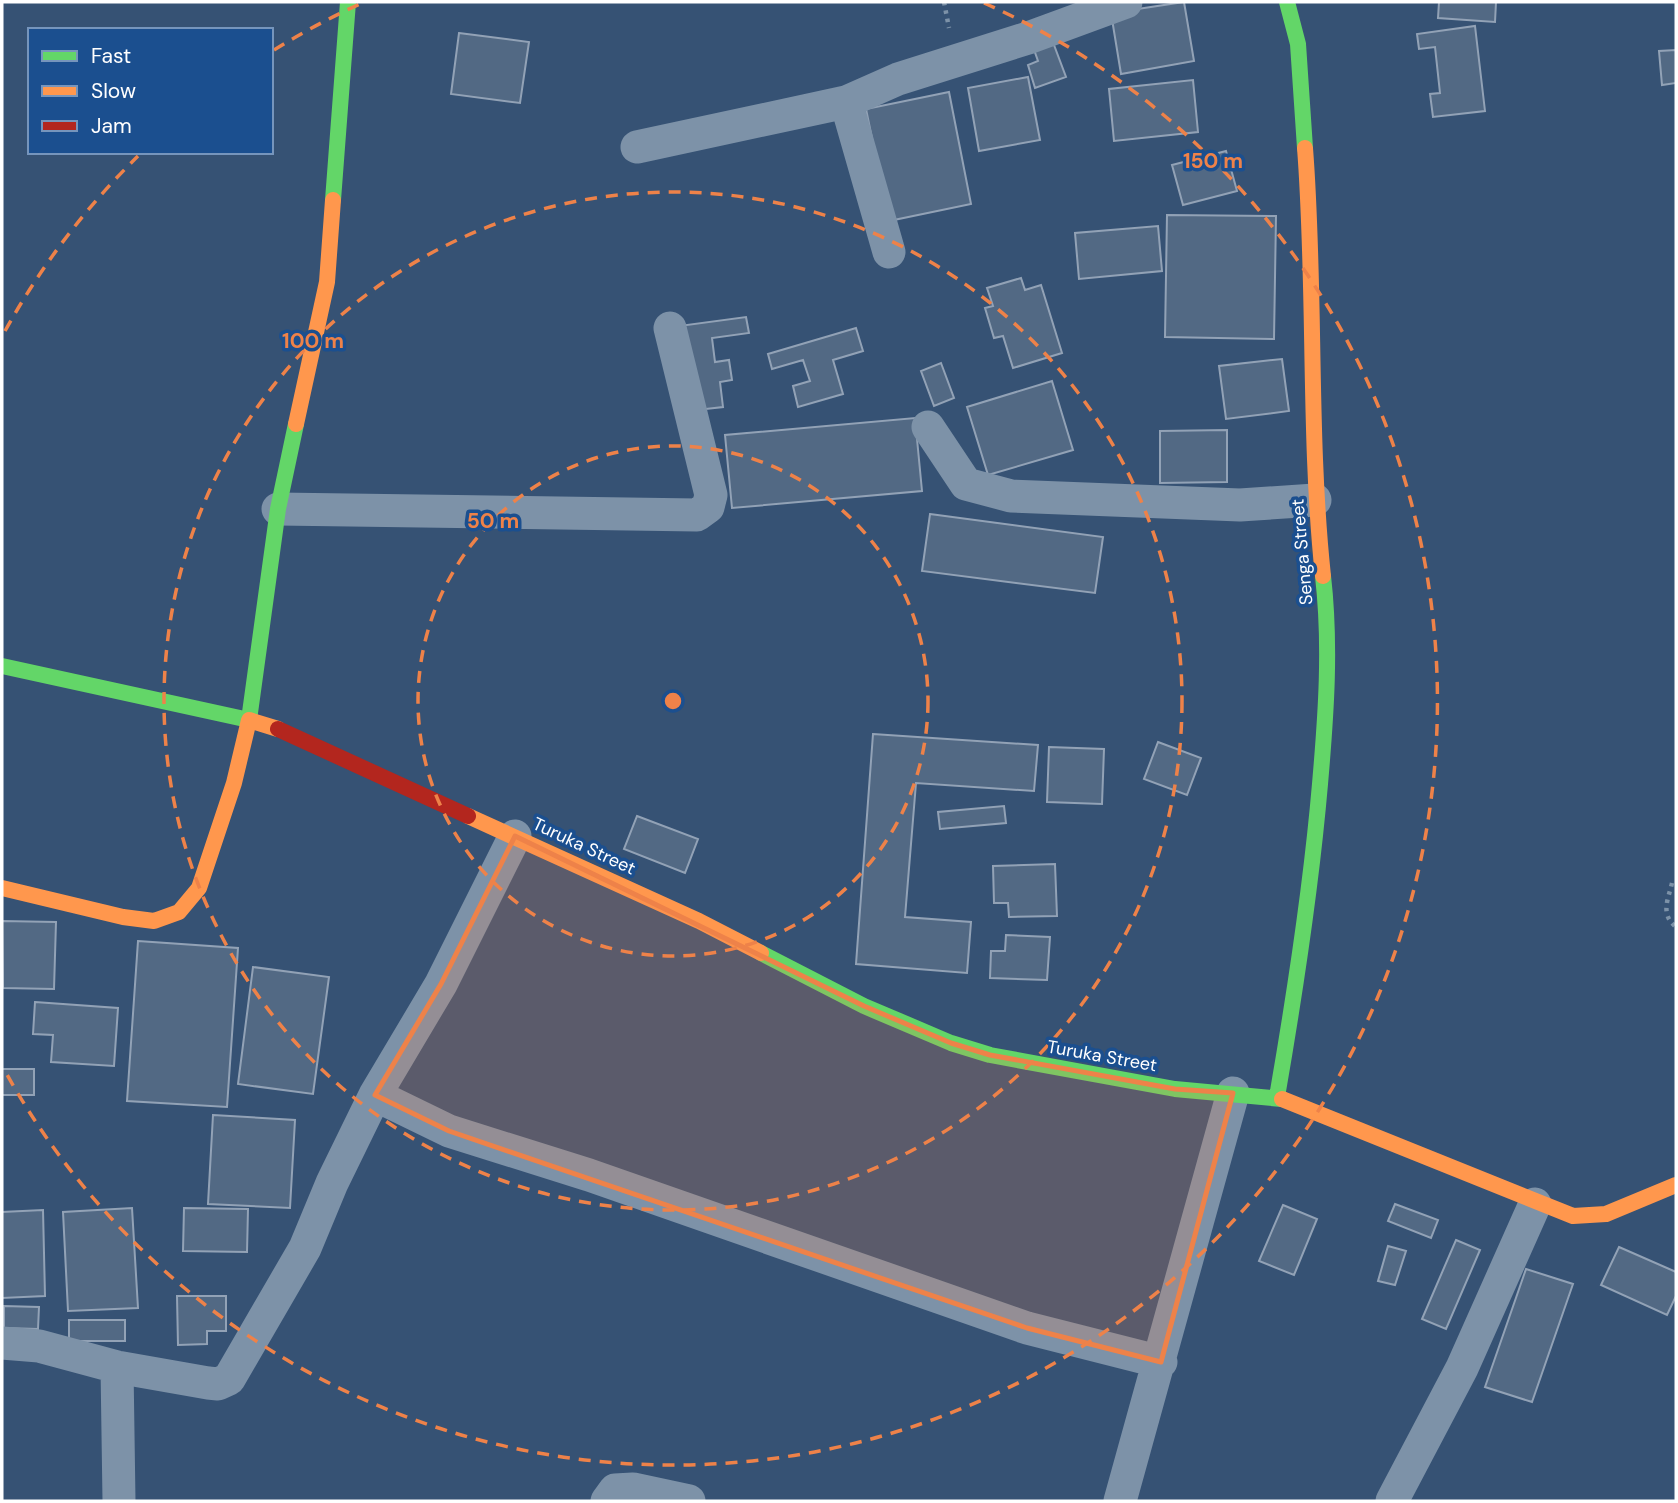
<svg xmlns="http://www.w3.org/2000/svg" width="1678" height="1503" font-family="'DM Sans',sans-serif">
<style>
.building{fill:#526984;stroke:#92a2b6;stroke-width:2}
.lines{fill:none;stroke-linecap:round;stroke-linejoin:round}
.path{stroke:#7d92a8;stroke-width:4.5;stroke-dasharray:3.5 5;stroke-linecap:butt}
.street{stroke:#7d92a8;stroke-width:33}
.fast{stroke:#63d668;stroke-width:16}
.slow{stroke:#ff974d;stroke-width:16}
.jam{stroke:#b3261e;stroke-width:16}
.marked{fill:#ee8249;fill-opacity:0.2;stroke:#ee8249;stroke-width:5;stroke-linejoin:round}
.ring{fill:none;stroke:#ee8249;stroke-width:3.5;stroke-dasharray:12 9}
.labels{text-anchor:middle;stroke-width:7;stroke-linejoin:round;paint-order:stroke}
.street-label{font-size:18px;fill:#fff;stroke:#1b4f8f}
.centre{fill:#ee8249;stroke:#1b4f8f;stroke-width:3.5}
.ring-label{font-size:21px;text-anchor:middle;font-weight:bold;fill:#ee8249;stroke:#1b4f8f;stroke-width:7;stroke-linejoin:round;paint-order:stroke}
</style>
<rect width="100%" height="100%" fill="#365274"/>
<path class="building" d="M1184 2 1194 61 1121 74 1111 13Z
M1439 2H1496L1495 22 1438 18Z
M1475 26 1485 111 1433 117 1430 94 1440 93 1435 47 1419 49 1417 34Z
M459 33 529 42 520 103 451 94Z
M1051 37 1066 77 1035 88 1028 65 1038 61 1032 44Z
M1676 50V83L1662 85 1659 51Z
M1028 77 1040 140 979 151 968 88Z
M1193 80 1198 132 1114 141 1109 89Z
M949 92 971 204 889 221 866 109Z
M1226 151 1237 191 1183 205 1172 165Z
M1167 215 1276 216 1274 339 1165 337Z
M1158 226 1162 271 1079 279 1075 233Z
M1021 278 1025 290 1041 285 1062 353 1013 368 1003 336 994 338 985 308 993 306 987 288Z
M746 317 749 333 712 338 715 362 729 360 732 380 720 382 723 407 697 410 679 326Z
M856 328 863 351 833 360 843 394 798 407 793 386 810 381 803 360 772 369 768 354Z
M1282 359 1289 411 1226 419 1219 366Z
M941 363 954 398 934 406 921 371Z
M1052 381 1073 450 988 475 967 407Z
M915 418 922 491 732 508 725 435Z
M1227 430V482L1160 483V431Z
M930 514 1103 537 1095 593 922 571Z
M873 734 1038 745 1034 791 916 783 905 917 971 922 967 973 856 964Z
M1158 742 1201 758 1187 795 1144 779Z
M1049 747 1104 749 1102 804 1047 802Z
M1004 806 1006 823 940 829 938 812Z
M637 816 698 839 685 873 624 849Z
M1055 864 1057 916 1009 917 1008 903H994L993 866Z
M2 921 56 922 54 989 3 988Z
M1006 935 1050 937 1047 980 990 978 991 951H1005Z
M138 941 238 948 227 1107 127 1101Z
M253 967 329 977 313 1094 238 1084Z
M35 1002 118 1008 114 1066 51 1062 53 1035 33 1034Z
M2 1069H34V1095H2Z
M213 1115 295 1120 290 1208 208 1204Z
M1395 1204 1438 1220 1431 1238 1388 1221Z
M1283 1205 1317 1219 1294 1275 1259 1261Z
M132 1208 138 1308 68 1311 63 1212Z
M184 1208 248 1209 247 1252 183 1251Z
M43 1210 45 1296 2 1298V1212Z
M1456 1240 1480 1250 1446 1329 1422 1319Z
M1388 1246 1406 1251 1395 1285 1378 1281Z
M1619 1247 1676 1272V1296L1667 1315 1601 1285Z
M1526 1269 1573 1284 1532 1402 1485 1387Z
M177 1296H226V1331H207V1344L178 1345Z
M4 1306 39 1307 38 1329 4 1328Z
M69 1320H125V1341H69Z"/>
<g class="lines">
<path class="path" d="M944 2 949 28
M1672 883C1668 900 1660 914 1676 927"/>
<path class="street" d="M637 147 846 102
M889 252 846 102 898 79 1028 38 1126 2
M928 427 966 484 1011 496 1240 505 1315 500
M278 509 697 515 708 507 711 495 670 328
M375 1095 449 1131 589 1175 1027 1328 1161 1362
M2 1343 39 1346 117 1367 208 1383 218 1384 229 1379 305 1248 332 1183 375 1095 441 984 515 836
M117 1367 119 1501
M607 1501 615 1490 633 1489 689 1501
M1120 1501 1233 1093
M1392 1501 1462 1368 1535 1204"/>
<path class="fast" d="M1287 2 1298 44 1305 148
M333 200 348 2
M2 666 249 720 278 509 296 424
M761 953 864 1006 951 1043 990 1055 1175 1089 1282 1099
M1277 1097C1295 993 1311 889 1320 784 1326 715 1331 646 1323 576"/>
<path class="slow" d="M1305 148C1316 290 1308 434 1323 576
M296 424 327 282 333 200
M468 816 699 921 761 953
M2 888 123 917 154 921 179 912 199 888 234 783 249 720 278 729
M1282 1099 1573 1216 1606 1214 1676 1185"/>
<path class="jam" d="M278 729 468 816"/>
</g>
<path class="marked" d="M515 836 864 1006 951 1043 990 1055 1175 1089 1233 1093 1161 1362 1027 1328 449 1131 375 1095 441 984Z"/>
<g class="ring">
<circle cx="673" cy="701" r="255"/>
<circle cx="673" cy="701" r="509"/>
<path d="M5 331A764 764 0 0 1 138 156M274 50A764 764 0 0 1 362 3M984 3A764 764 0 1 1 5 1071"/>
</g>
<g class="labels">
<g class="street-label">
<text transform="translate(1302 552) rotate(-95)" y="6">Senga Street</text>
<text transform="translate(584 846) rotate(25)" y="6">Turuka Street</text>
<text transform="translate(1102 1056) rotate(10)" y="6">Turuka Street</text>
</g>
</g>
<circle cx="673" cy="701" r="10" class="centre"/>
<g class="ring-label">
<text x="1213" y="168">150 m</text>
<text x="313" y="348">100 m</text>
<text x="493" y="528">50 m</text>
</g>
<rect width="1678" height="1503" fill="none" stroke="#ffffff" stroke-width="7"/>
<rect x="28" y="28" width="245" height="126" fill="#1b4f8f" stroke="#7695bc" stroke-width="2"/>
<rect x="42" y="51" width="35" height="10" fill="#63d668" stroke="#7695bc" stroke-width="2"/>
<text x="91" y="63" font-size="21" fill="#ffffff">Fast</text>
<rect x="42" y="86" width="35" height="10" fill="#ff974d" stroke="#7695bc" stroke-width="2"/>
<text x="91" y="98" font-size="21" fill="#ffffff">Slow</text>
<rect x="42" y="121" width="35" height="10" fill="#b3261e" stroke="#7695bc" stroke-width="2"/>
<text x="91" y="133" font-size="21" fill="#ffffff">Jam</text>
</svg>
